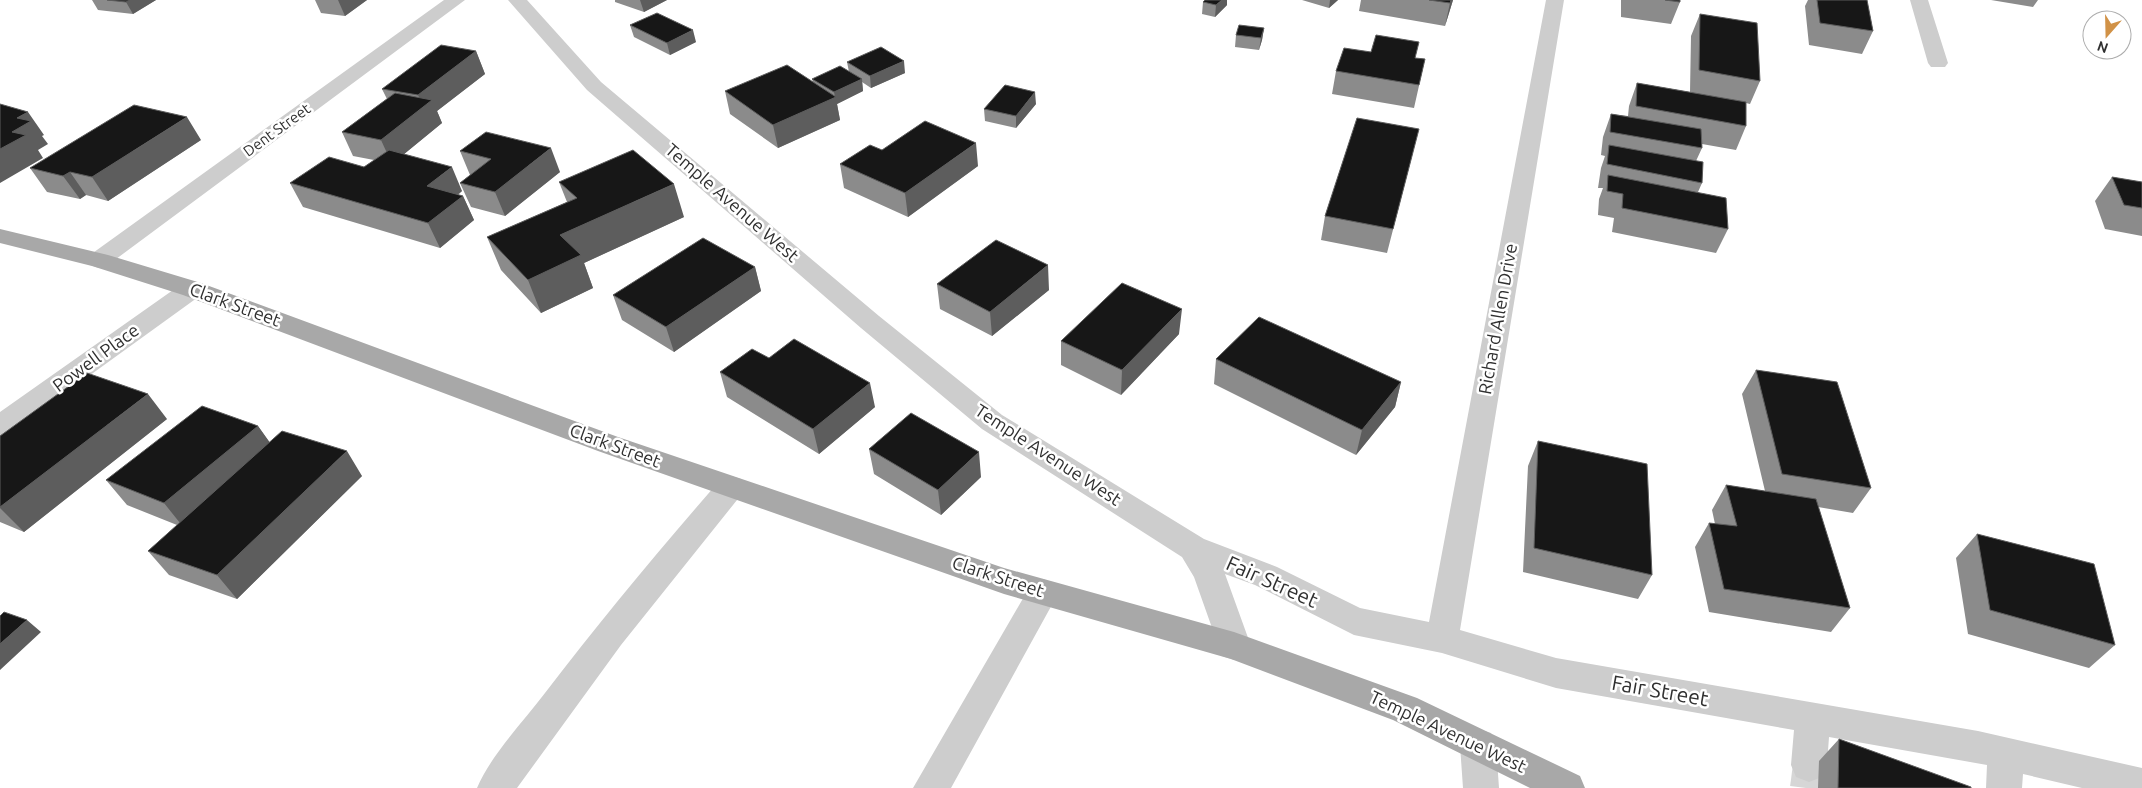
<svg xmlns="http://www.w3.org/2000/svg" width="2142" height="788" font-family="Ubuntu,sans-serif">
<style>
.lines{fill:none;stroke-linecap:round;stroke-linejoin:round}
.minor-tunnel{stroke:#d6d6d6;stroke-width:32;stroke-dasharray:32 16;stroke-linecap:butt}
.minor{fill:#cdcdcd;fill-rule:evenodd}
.major{fill:#a8a8a8;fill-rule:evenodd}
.wall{fill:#8b8b8b}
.shaded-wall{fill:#5d5d5d}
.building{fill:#171717;stroke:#5d5d5d}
.labels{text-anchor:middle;stroke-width:5;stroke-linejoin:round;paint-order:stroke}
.far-street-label{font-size:15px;fill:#303030;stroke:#fff}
.street-label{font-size:18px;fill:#303030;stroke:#fff}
.near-street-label{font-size:21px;fill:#303030;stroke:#fff}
</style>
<rect width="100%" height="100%" fill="#fff"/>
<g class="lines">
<path class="minor-tunnel" d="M1806 788 1809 765"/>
<path class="minor" d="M444 0H465L108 265 99 268 90 265 87 260 90 255Z
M508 0H527L601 82 879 316 1002 415 1204 539 1277 567 1360 608 1429 622 1546 0H1564L1460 630 1556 658 1978 731 2142 768V788H2082L2023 774 2022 788H1986L1987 765 1829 737 1827 765 1822 777 1809 782 1796 777 1791 765 1794 730 1556 688 1442 653 1354 635 1255 585 1225 574 1251 646 1246 656 1234 660 1222 656 1194 577 1182 557 982 429 861 328 587 90Z
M1910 0H1928L1948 63 1945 67H1931L1928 63Z
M192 281 201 283 205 289 201 295 10 433 0 436V412L183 283Z
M731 476 741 479 746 487 741 495 621 645 517 788H477C491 755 523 722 545 693 601 620 660 549 721 479Z
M1043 579 1054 583 1059 592 951 788H913L1032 583Z
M1478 729 1491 733 1496 745 1499 788H1463L1460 745 1465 733Z"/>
<path class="major" d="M0 229 108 255 201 283 618 437 1004 568 1234 632 1417 698 1580 776 1585 788H1530L1393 720 1231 659 1004 594 598 451 183 295 92 266 0 243Z"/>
</g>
<path class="wall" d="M92 0H156L133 14 98 10Z
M315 0H367L345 16 321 13Z
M615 0H667L644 12 615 2Z
M1302 0H1338L1329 8Z
M1361 0H1453L1445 26 1359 11Z
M1621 0H1680V2L1671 24 1621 17Z
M1808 0H1867L1873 31 1862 54 1809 45 1805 6Z
M1991 0H2038L2033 7Z
M1203 2 1227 5 1215 17 1202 14Z
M1700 14 1760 81 1750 104 1746 103V126L1736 150 1702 144V148L1696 161 1702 183 1698 192 1728 229 1716 253 1612 232 1614 218 1598 215 1599 199 1603 188H1598L1601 168 1605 156 1601 155 1603 137 1611 114 1628 116 1629 106 1637 83 1690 92 1691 36Z
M630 25 696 42 670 55 634 37Z
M1264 28 1262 40 1259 50 1235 47 1236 35Z
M476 51 485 74 437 111 442 123 404 154 462 191 458 195 463 196 474 220 440 248 303 207 290 183 364 167 374 160 353 156 342 132 387 99 382 89Z
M1416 58 1425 59 1414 108 1332 94 1336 71Z
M847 62 905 73 871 88 862 82 863 91 837 104 840 120 778 148 730 114 725 91 813 82 812 79 849 72Z
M1036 104 1016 128 985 121 984 109Z
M201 140 108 201 86 195 80 199 47 192 30 168Z
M882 150 978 166 908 217 844 188 840 164Z
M460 151 560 172 505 216 471 207 460 183 470 175Z
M1413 152 1387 253 1321 240 1325 216Z
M2112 177 2142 182V236L2105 229 2095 201Z
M559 182 684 217 584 263 593 288 541 313 501 270 487 237 567 202Z
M755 267 761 291 674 352 622 320 613 295Z
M937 284 1049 290 992 336 940 309Z
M1179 334 1121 395 1061 365V341Z
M769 358 875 407 819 454 727 397 720 372Z
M1216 359 1401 382 1395 407 1356 455 1214 384Z
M1756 370 1871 488 1853 513 1818 507 1850 608 1831 632 1709 612 1695 547 1709 523 1715 524 1712 510 1726 485 1765 491 1742 394Z
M167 419 24 532 0 522V436Z
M258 426 269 442 362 476 237 599 169 575 148 551 177 525 127 505 106 480Z
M1538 441 1652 575 1638 599 1523 572 1528 466Z
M869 449 981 477 941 515 874 474Z
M1977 534 2115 645 2089 668 1968 634 1956 558Z
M1839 739 1971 788H1818L1819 761Z"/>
<path class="shaded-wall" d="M130 0H156L133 14 126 2Z
M338 0H367L345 16Z
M640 0H667L644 12Z
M1222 0H1227V5L1215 17 1216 5Z
M1330 0H1338L1329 8Z
M1451 0H1453L1445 26 1450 3Z
M1264 28 1262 40 1259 50 1261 38Z
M693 30 696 42 670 55 667 43Z
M476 51 485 74 437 111 442 123 392 164 381 140 423 107 418 95Z
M904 61 905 73 871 88 870 76Z
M862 79 863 91 837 104 840 120 778 148 773 125 835 97 834 92Z
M1035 92 1036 104 1016 128V116Z
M28 112 44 135 42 136 48 144 38 150 43 158 0 183V149L12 132 17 118Z
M187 117 201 140 108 201 92 177Z
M976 143 978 166 908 217 905 193Z
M551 148 560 172 505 216 495 192Z
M452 167 462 191 438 210 427 186Z
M70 172 86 195 80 199 63 176Z
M674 184 684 217 584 263 593 288 541 313 528 280 560 235Z
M463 196 474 220 440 248 428 223Z
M1048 265 1049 290 992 336 990 312Z
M755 267 761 291 674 352 666 327Z
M1182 309 1179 334 1121 395 1122 370Z
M1401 382 1395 407 1356 455 1362 430Z
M870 383 875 407 819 454 813 429Z
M148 394 167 419 24 532 0 508V507Z
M258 426 276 451 184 528 164 503Z
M347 451 362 476 237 599 217 575Z
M979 452 981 477 941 515 938 490Z
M27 620 41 632 0 670V644Z"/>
<path class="building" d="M107 0H130L126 2Z
M1205 0H1222L1216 5 1203 2Z
M1429 0H1451L1450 3Z
M1665 0H1680V2Z
M1817 0H1867L1873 31 1820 23Z
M657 13 693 30 667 43 630 25Z
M1700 14 1757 23 1760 81 1699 70Z
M1239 25 1264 28 1261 38 1236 35Z
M1376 35 1419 42 1415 58 1425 59 1419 85 1336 71 1344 48 1371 52Z
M441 45 476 51 418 95 382 89Z
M881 47 904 61 870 76 847 62Z
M787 65 836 97 773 125 725 91Z
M840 66 862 79 834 92 812 79Z
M1637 83 1746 102V126L1636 106Z
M1005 85 1035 92 1016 116 984 109Z
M395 93 432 100 381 140 342 132Z
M0 104 28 112 17 118 31 121 12 132 26 135 0 149Z
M134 105 187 117 92 177 70 172 63 176 30 168Z
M1611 114 1701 129 1702 148 1610 132Z
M1357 118 1419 129 1393 229 1325 216Z
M925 121 976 143 905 193 840 164 870 145 882 150Z
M486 132 551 148 495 192 460 183 491 159 460 151Z
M1609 145 1703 162 1702 183 1607 164Z
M389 150 452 167 427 186 463 196 428 223 290 183 329 157 364 167Z
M633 150 674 184 560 235 581 255 528 280 487 237 577 198 559 182Z
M1608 175 1726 198 1728 229 1622 208 1623 194 1607 191Z
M2112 177 2142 182V208L2124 205Z
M703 238 755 267 666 327 613 295Z
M996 240 1048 265 990 312 937 284Z
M1122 283 1182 309 1122 370 1061 341Z
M1259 317 1401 382 1362 430 1216 359Z
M794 339 870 383 813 429 720 372 752 349 769 358Z
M1756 370 1837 382 1871 488 1782 474Z
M87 373 148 394 0 507V436Z
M202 406 258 426 164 503 106 480Z
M911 413 979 452 938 490 869 449Z
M282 431 347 451 217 575 148 551Z
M1538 441 1647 464 1652 575 1534 548Z
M1726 485 1816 499 1850 608 1724 589 1709 523 1737 526Z
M1977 534 2094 564 2115 645 1990 610Z
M4 612 27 620 0 644V616Z
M1839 739 1971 787V788H1838Z"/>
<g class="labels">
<g class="far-street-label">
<text transform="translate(277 130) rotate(-36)" y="5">Dent Street</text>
</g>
<g class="street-label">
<text transform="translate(732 203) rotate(41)" y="6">Temple Avenue West</text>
<text transform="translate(235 305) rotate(20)" y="6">Clark Street</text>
<text transform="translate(1498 319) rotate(-80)" y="6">Richard Allen Drive</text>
<text transform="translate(96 358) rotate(-36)" y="6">Powell Place</text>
<text transform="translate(615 446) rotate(20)" y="6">Clark Street</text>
<text transform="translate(1048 455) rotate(33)" y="6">Temple Avenue West</text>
<text transform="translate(998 577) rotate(18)" y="6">Clark Street</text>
<text transform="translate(1448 732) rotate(25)" y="6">Temple Avenue West</text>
</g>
<g class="near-street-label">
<text transform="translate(1272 582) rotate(24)" y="7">Fair Street</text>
<text transform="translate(1660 691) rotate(10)" y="7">Fair Street</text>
</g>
</g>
<g transform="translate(2107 35) rotate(200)"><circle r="24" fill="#ffffff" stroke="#acacac"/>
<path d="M0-4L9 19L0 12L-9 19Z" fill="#d19247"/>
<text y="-8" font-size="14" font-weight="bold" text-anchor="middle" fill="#303030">N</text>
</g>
</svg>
